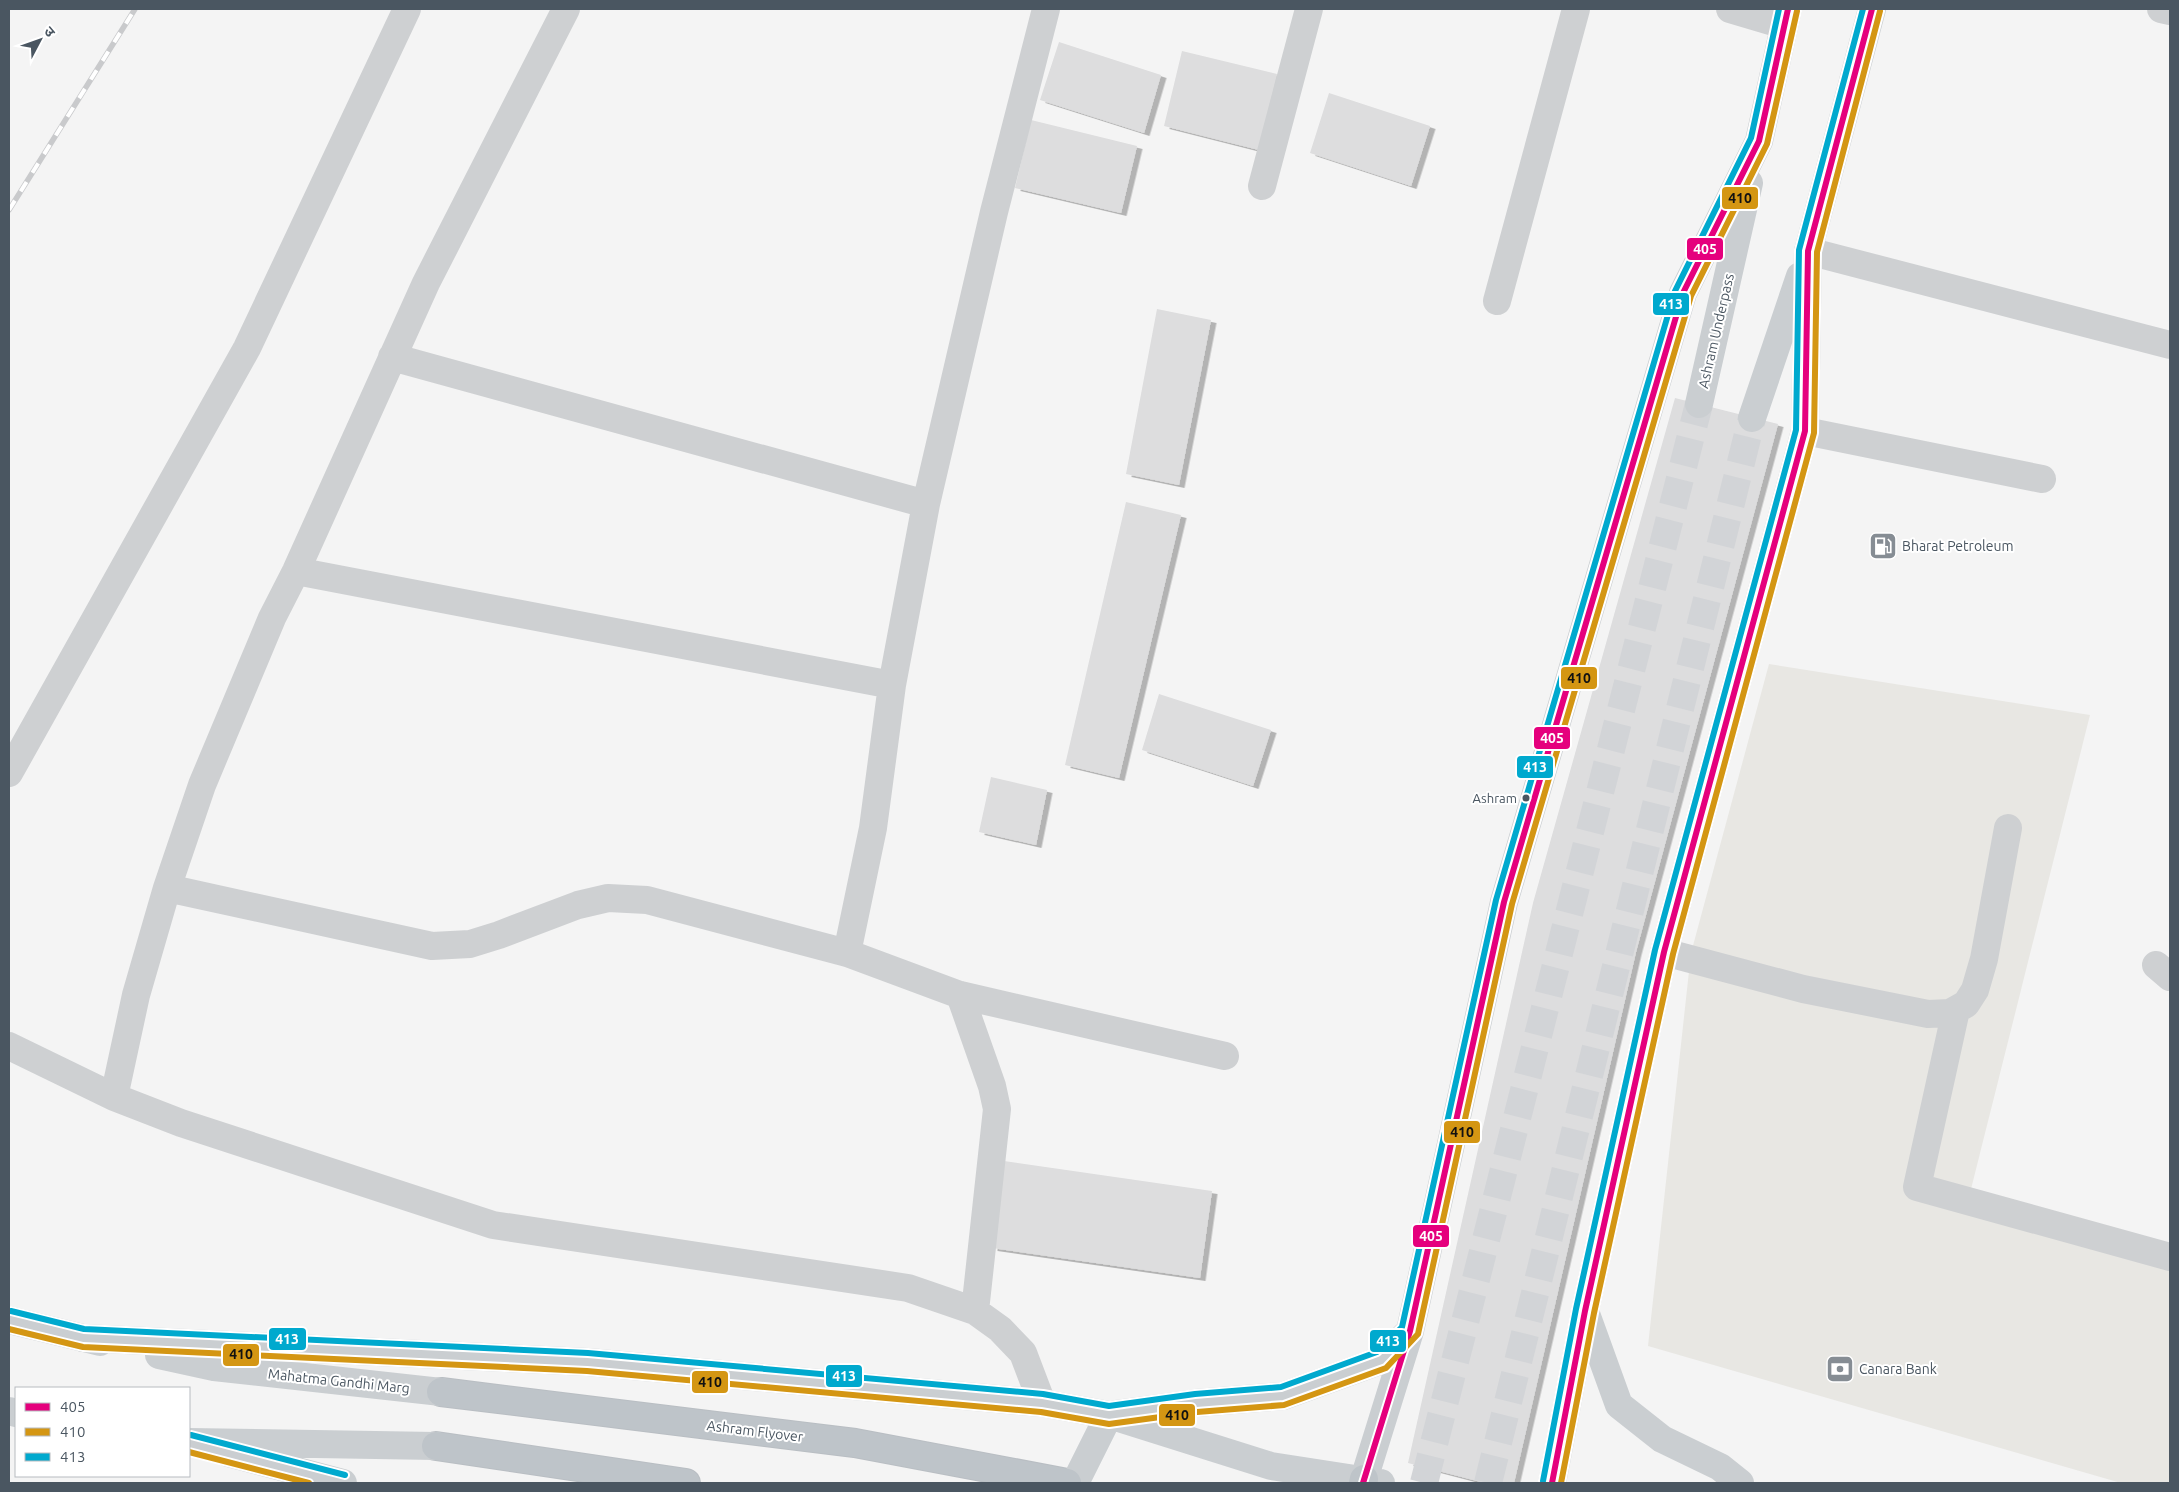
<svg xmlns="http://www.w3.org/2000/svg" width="2179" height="1492" font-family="Ubuntu,'Noto Sans Devanagari',sans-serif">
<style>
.commercial{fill:#e8e7e3}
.building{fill:#ddddde;filter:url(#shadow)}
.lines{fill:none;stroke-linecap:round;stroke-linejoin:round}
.major-tunnel{stroke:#d2d4d7;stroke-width:28;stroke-dasharray:28 14;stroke-linecap:butt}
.highway-casing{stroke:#b9bec3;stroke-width:30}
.minor{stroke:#ced0d2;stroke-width:28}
.major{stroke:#caced1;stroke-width:28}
.highway{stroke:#bec4c9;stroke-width:28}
.rail-casing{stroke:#c9cacc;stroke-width:5.5}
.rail{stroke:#fff;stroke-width:4;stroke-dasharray:11;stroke-linecap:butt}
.bus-1-casing{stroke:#fff;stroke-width:10}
.bus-2-casing{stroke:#fff;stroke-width:10}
.bus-3-casing{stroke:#fff;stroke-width:10}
.bus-1{stroke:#e5007d;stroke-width:6}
.bus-2{stroke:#d49613;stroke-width:6}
.bus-3{stroke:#00a9ce;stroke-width:6}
.bus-dot{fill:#4a5661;stroke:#fff;stroke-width:2}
.labels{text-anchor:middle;stroke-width:4;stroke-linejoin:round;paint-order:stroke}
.bus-label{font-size:13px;fill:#4a5661;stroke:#fff;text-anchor:end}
.street-label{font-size:14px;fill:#4a5661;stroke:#fff}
.poi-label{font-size:14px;fill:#4a5661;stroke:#fff;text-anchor:start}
.line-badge{stroke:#fff;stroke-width:2}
.badge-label{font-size:14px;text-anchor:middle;font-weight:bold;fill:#fff}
.pale-badge-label{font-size:14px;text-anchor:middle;font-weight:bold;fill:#111}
</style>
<defs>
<filter id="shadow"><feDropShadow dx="5.5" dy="3" stdDeviation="0" flood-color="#0004"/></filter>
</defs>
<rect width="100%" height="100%" fill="#f4f4f4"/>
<path class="commercial" d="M1769 664 2090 715 1967 1205 2170 1248V1483H2121L1648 1346 1691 953Z"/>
<path class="building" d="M1059 42 1161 75 1144 133 1040 100Z
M1182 51 1277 74 1259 150 1164 126Z
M1329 93 1430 126 1411 186 1310 153Z
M1031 120 1137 146 1121 213 1015 188Z
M1157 309 1211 320 1179 485 1126 474Z
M1675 398 1778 424 1636 952 1514 1483H1485L1408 1463 1533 903Z
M1126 502 1181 515 1119 778 1065 765Z
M1159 694 1271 730 1253 786 1142 750Z
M991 777 1047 790 1036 845 979 832Z
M1004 1161 1212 1191 1200 1278 992 1248Z"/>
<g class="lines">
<path class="major-tunnel" d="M1424 1483 1699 404
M1488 1483 1752 418"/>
<g class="highway-casing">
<path id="highway" d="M441 1392 855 1443 1067 1483
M436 1446 686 1483
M1363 1483 1364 1479"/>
</g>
<path class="minor" d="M1730 9 1784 25
M2161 9 2170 11
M1262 186 1309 9
M1808 251 2170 345
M1497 301 1576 9
M392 357 926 504
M1805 431 2042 479
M296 571 892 685
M9 773 247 348 407 9
M167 888 432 946 470 944 499 935 578 905 608 898 647 900 847 953 960 995 1225 1056
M1664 952 1803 989 1928 1014 1950 1013 1966 1004 1975 990 1984 959 2008 828
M847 953 873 828 892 685 926 504 994 212 1046 9
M2156 965 2170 977
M960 995 992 1086 997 1109 975 1311
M1956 1010 1917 1187 2170 1257
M9 1046 114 1097 181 1123 493 1225 908 1288 975 1311 1000 1329 1023 1353 1042 1403
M114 1097 136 995 167 888 202 785 272 618 296 571 426 283 566 9"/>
<path class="major" d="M1699 404 1749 183
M1752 418 1800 276
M1585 1311 1619 1405 1662 1439 1720 1467 1740 1483
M9 1320 100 1342
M83 1338 588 1362 1042 1403 1109 1415 1271 1466 1381 1483
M159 1355 214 1367 441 1392
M9 1411 16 1413
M1115 1414 1196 1403 1283 1396 1382 1360 1406 1335
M189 1442 436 1446
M228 1453 343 1483
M1364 1479 1410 1331 1504 902 1683 293 1759 141 1788 9
M1075 1483 1109 1415
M1552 1483 1585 1311 1664 952 1805 431 1808 251 1872 9"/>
<use href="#highway" class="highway"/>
<g class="rail-casing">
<path id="rail" d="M9 210 135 9"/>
</g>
<use href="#rail" class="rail"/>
<g class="bus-1-casing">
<path id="bus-1" d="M1363 1483 1410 1331 1504 902 1683 293 1759 141 1788 9
M1552 1483 1585 1311 1664 952 1805 431 1808 251 1872 9"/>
</g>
<g class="bus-2-casing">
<path id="bus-2" d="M9 1329 83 1347 587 1371 1041 1412 1109 1424 1197 1412 1284 1405 1386 1368 1418 1334 1512 904 1691 296 1767 144 1797 11
M189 1452 309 1483
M1561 1483 1594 1313 1673 954 1814 433 1817 252 1880 11"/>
</g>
<g class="bus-3-casing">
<path id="bus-3" d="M11 1311 84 1329 588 1353 1043 1394 1109 1406 1195 1394 1281 1387 1377 1352 1402 1327 1496 900 1675 291 1751 138 1779 9
M191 1435 345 1475
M1543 1481 1576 1309 1655 950 1796 430 1799 250 1863 9"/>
</g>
<use href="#bus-1" class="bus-1"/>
<use href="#bus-2" class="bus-2"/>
<use href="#bus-3" class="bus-3"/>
</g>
<defs>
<g id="fuel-square" transform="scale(1.4375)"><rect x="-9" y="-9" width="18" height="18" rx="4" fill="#868d94" stroke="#fff"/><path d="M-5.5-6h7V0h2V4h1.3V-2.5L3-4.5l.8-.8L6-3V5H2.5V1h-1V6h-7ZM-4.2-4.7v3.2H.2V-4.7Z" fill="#fff"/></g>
<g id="bank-square" transform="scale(1.4375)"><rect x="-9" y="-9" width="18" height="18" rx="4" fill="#868d94" stroke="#fff"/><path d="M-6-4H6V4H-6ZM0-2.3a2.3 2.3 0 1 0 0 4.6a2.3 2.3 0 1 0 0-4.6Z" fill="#fff"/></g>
</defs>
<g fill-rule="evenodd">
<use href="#fuel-square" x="1883" y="546"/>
<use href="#bank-square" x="1840" y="1369"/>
</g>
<circle class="bus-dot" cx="1526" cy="798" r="4.5"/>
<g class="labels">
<g class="bus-label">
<text x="1517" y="803">Ashram</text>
</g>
<g class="street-label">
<text transform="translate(1716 331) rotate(-77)" y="5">Ashram Underpass</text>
<text transform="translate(339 1381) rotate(6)" y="5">Mahatma Gandhi Marg</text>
<text transform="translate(755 1431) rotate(7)" y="5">Ashram Flyover</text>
</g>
<g class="poi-label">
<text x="1902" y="551">Bharat Petroleum</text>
<text x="1859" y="1374">Canara Bank</text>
</g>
</g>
<g class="line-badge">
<rect x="1721" y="186" width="38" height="24" rx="5" fill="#d49613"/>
<rect x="1686" y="237" width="38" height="24" rx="5" fill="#e5007d"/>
<rect x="1652" y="292" width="38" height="24" rx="5" fill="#00a9ce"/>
<rect x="1560" y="666" width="38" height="24" rx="5" fill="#d49613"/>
<rect x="1533" y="726" width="38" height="24" rx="5" fill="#e5007d"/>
<rect x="1516" y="755" width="38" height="24" rx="5" fill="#00a9ce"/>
<rect x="1443" y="1120" width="38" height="24" rx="5" fill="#d49613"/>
<rect x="1412" y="1224" width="38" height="24" rx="5" fill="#e5007d"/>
<rect x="268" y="1327" width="39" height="24" rx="5" fill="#00a9ce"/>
<rect x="1369" y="1329" width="38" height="24" rx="5" fill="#00a9ce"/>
<rect x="222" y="1343" width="38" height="24" rx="5" fill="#d49613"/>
<rect x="825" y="1364" width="38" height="24" rx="5" fill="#00a9ce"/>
<rect x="691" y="1370" width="38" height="24" rx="5" fill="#d49613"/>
<rect x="1158" y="1403" width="38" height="24" rx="5" fill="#d49613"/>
</g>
<g class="badge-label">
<text x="1705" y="254">405</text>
<text x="1671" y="309">413</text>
<text x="1552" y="743">405</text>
<text x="1535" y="772">413</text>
<text x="1431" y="1241">405</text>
<text x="287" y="1344">413</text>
<text x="1388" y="1346">413</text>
<text x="844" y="1381">413</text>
</g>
<g class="pale-badge-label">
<text x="1740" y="203">410</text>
<text x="1579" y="683">410</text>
<text x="1462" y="1137">410</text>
<text x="241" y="1359">410</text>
<text x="710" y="1387">410</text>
<text x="1177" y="1420">410</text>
</g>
<rect width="2179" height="1492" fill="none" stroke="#4a5661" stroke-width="20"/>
<rect x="15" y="1387" width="175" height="90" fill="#ffffff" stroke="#b7bbc0"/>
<rect x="25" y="1403" width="25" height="8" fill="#e5007d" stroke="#b7bbc0"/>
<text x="60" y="1412" font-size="15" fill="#4a5661">405</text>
<rect x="25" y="1428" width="25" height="8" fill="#d49613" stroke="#b7bbc0"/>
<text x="60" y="1437" font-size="15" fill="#4a5661">410</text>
<rect x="25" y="1453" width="25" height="8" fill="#00a9ce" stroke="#b7bbc0"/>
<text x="60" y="1462" font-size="15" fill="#4a5661">413</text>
<g transform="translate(40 40) rotate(49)" stroke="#ffffff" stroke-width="4" paint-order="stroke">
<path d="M0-4L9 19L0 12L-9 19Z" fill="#4a5661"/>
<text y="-8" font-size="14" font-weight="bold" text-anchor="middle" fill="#4a5661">उ</text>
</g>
</svg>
